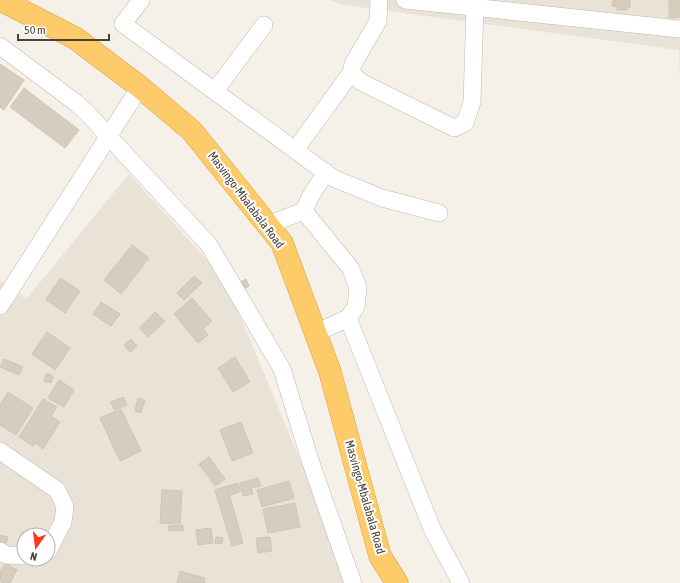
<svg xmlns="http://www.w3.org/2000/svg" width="680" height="583" font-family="'Asap Condensed',sans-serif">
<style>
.residential{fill:#e9e3d7;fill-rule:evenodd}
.building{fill:#d6cdbf;stroke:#d1c5b2}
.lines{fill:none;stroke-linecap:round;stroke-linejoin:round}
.minor-casing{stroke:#c0b9ac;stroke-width:18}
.highway-casing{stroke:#de9f3a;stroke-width:23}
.minor{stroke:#fff;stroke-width:17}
.highway{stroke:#fecb6b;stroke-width:22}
.labels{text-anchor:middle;stroke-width:4;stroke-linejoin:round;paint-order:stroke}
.street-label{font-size:12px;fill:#494237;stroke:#fff}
</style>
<rect width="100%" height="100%" fill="#f5f1e9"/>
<path class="residential" d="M330 0H680V82L679 50 344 5Z
M129 174 225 280 309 481 347 583H0V281L27 298ZM24 535H48V559H24Z"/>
<path class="building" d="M613 0H630V8L627 7V10H617V7L612 6Z
M669 0H680V17L669 18Z
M0 64 24 80 4 110 0 107Z
M24 88 79 130 65 148 10 107Z
M132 245 149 258 121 294 104 280Z
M194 276 202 283 184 300 177 293Z
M60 278 80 291 65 313 46 300Z
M246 279 249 286 239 292 235 285Z
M192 298 212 321 203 329 208 335 198 343 174 314Z
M101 302 120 314 111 326 93 314Z
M155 312 165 321 148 337 139 328Z
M47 332 70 348 55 370 32 354Z
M131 339 137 346 130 352 124 345Z
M235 357 250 382 233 392 218 368Z
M4 359 23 367 19 375 0 367Z
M47 373 53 376 51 383 44 381Z
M59 380 74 390 64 407 48 398Z
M8 392 33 408 16 435 0 425V405Z
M123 397 127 405 114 410 111 402Z
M138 398 145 400 141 413 135 411Z
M43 399 57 407 51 416 60 422 43 449 35 443 33 446 19 437Z
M121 409 141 451 120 461 100 418Z
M241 422 253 453 232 461 220 430Z
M209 457 225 479 215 486 199 464Z
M258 478 261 486 251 488 253 494 243 496 240 483Z
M289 481 294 498 262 507 257 490Z
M238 483 241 491 231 495 228 486Z
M227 486 243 543 232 546 215 490Z
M162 490 182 491 180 524 160 523Z
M295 503 300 527 268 533 263 509Z
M183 525V531H169L168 526Z
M211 528 213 543 198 545 196 530Z
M0 535 8 537 6 543 0 542Z
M216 537 223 538 222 544 215 543Z
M270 537 272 551 258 553 256 538Z
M5 563 17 570 10 583H3L0 581V572Z
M180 571 205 578 204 583H177Z"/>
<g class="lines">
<g class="minor-casing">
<path id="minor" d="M141 0 123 24 333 178 382 198 439 213
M379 0 378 21 353 64 351 73 361 82 454 128 465 123 472 102 475 7
M405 0 680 29
M0 46 75 102 88 114 209 245 282 369 310 460 353 583
M215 91 264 25
M295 150 351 73
M267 225 304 211
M0 306 140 87
M348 318 433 531 461 583
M316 333 348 318 356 307 358 288 351 269 304 211 310 197 326 172
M0 451 57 490 65 506 63 522 48 551
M0 551 6 555 24 556"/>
</g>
<g class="highway-casing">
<path id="highway" d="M1 0 75 38 140 87 192 131 282 243 330 372 380 556 397 583"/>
</g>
<use href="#minor" class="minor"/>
<use href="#highway" class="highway"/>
</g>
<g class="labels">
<g class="street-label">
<text transform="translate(246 200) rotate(53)" y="4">Masvingo-Mbalabala Road</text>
<text transform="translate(365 497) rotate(74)" y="4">Masvingo-Mbalabala Road</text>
</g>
</g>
<g transform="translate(36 547) rotate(194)"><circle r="19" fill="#ffffff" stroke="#b6b3af"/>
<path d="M0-3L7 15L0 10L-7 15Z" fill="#fa391b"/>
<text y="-6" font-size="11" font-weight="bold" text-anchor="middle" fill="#494237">N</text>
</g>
<path d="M18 34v6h91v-6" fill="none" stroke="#494237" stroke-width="2"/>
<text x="24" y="34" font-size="12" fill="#494237" stroke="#ffffff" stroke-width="3" paint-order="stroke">50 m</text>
</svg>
